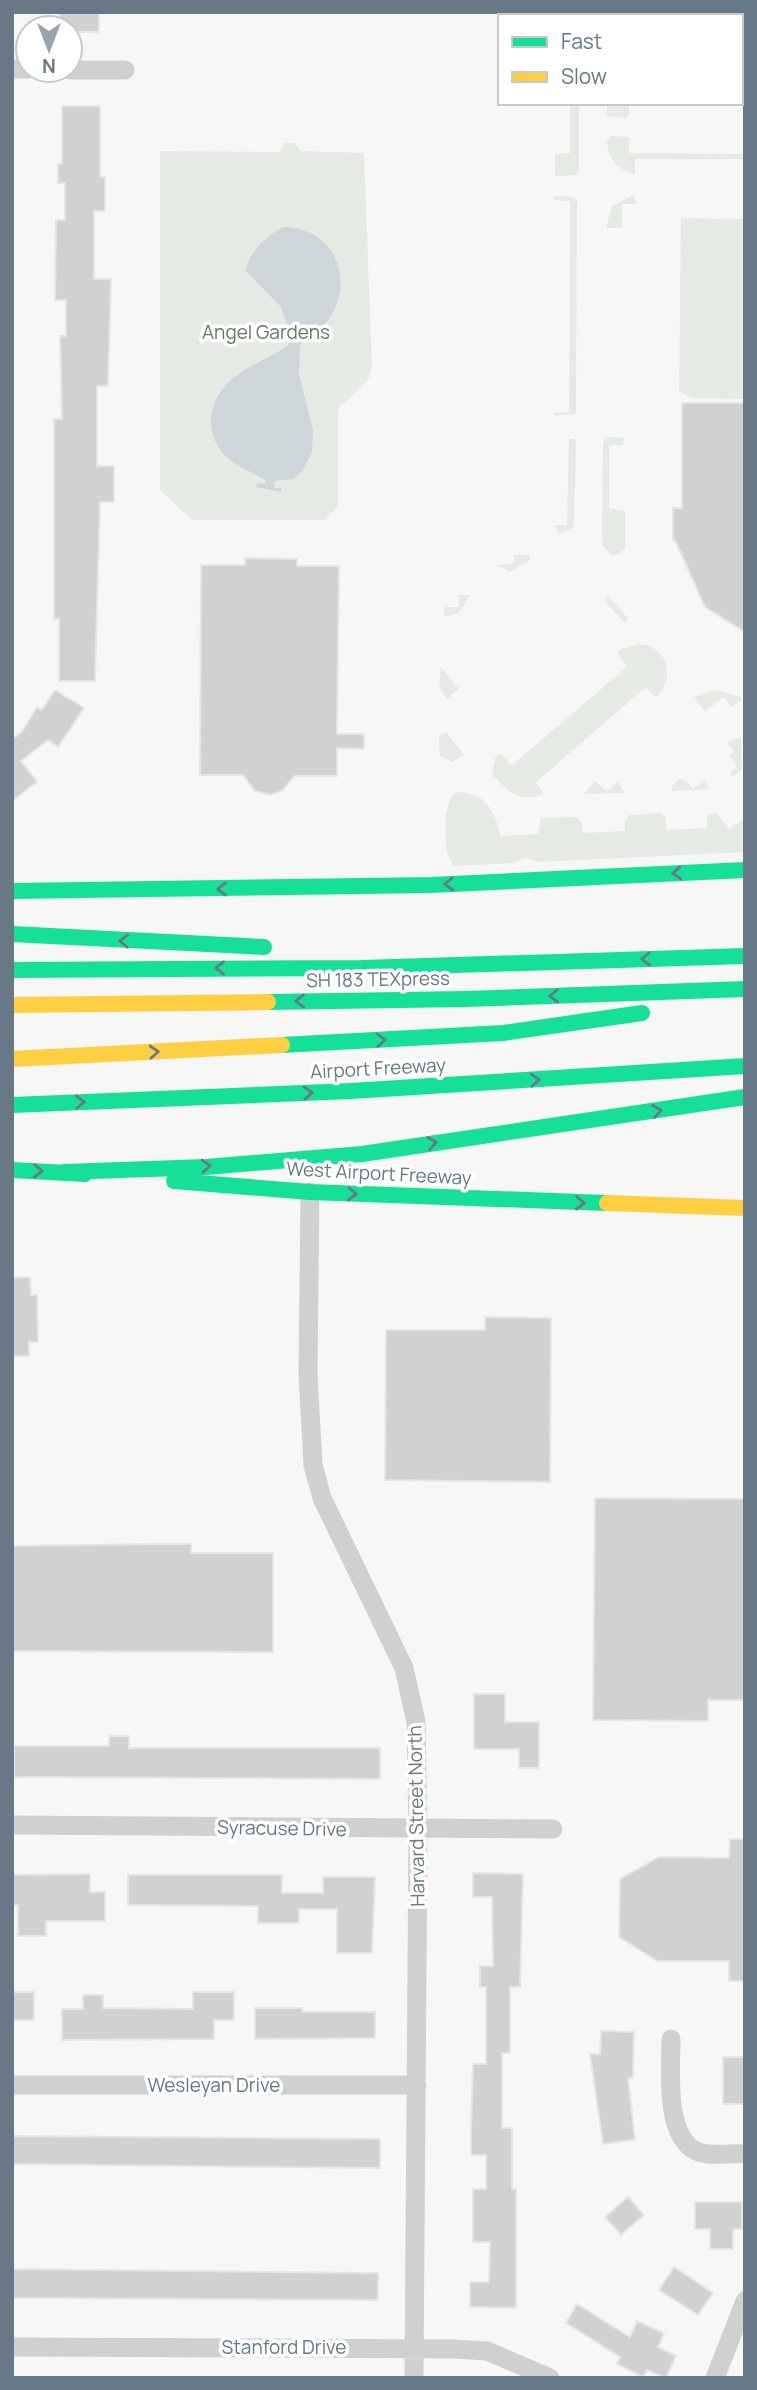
<svg xmlns="http://www.w3.org/2000/svg" width="757" height="2390" font-family="Manrope,sans-serif">
<style>
.green{fill:#e6eae4}
.water{fill:#cfd6d9}
.building{fill:#cfd1d2;stroke:#e6e6e6;stroke-width:2}
.lines{fill:none;stroke-linecap:round;stroke-linejoin:round}
.street{stroke:#cfd1d1;stroke-width:19}
.fast{stroke:#16e098;stroke-width:16}
.slow{stroke:#ffcf43;stroke-width:16}
.oneway{stroke:#677887}
.labels{text-anchor:middle;stroke-width:7;stroke-linejoin:round;paint-order:stroke}
.park-label{font-size:19px;fill:#667962;stroke:#fff}
.street-label{font-size:19px;fill:#677887;stroke:#fff}
</style>
<rect width="100%" height="100%" fill="#f7f7f6"/>
<path class="green" d="M570 103H579V171L576 175 555 176V154L570 153Z
M607 103H629V115L625 118 607 116Z
M611 136 629 137V153L745 154V159H635V174C617 169 608 160 607 141Z
M284 143H295L301 151 364 153 372 367 368 380 338 409V506L325 520H192L160 490V151L279 152Z
M633 195 637 204H622V228H606L612 206Z
M554 196 573 197 577 200 576 414 555 416 553 413 569 412 570 201 554 200Z
M681 218 745 219V399L691 398 679 391Z
M624 438 623 445H609V508L625 511V548L621 553 612 556 602 545 603 443 606 437Z
M569 439H574L576 442 574 527 559 534 555 525H567Z
M514 555H530V560L509 572 497 565 514 563Z
M459 595H470L459 613 444 617V607H459Z
M608 596 628 618 625 623 604 600Z
M638 644 651 646 666 661C669 676 667 686 656 698L646 687 536 782 543 792 541 795C517 802 507 791 492 774L496 755 501 754 512 765 627 667 618 655 619 650Z
M441 667 459 689 447 699 439 687Z
M716 690 741 697 742 699 732 707 724 697 705 711 694 697Z
M447 733 464 755 452 762 440 756 439 735Z
M741 737 742 769 732 777 730 773 737 767 729 755 734 751 727 742Z
M680 779 685 780 693 789 704 780 710 789 672 791V786Z
M595 781 606 791 618 782 625 793 584 794Z
M459 792C485 792 497 814 500 836L538 834 541 818 576 817 582 822 583 833 625 831V819L630 815 661 813 665 817 666 830 707 828V816L716 812 729 829 745 818V852L539 862 525 858 513 863 454 866C442 851 443 813 452 796Z"/>
<path class="water" d="M284 227C347 229 359 303 312 336L299 328 289 329 281 307 246 271C247 254 269 233 284 227Z
M291 333 306 340 300 345 299 373 313 431 312 451 303 470 293 479 275 481 274 488H281V492L256 487 258 483 265 484 266 480C251 472 232 465 221 451 202 425 212 393 236 376 252 364 271 357 288 346Z"/>
<path class="building" d="M60 12H99V32H70V28H59Z
M62 106H100V177H105V211H94V279H111L108 386H97V466H114V502H100L95 681H59V619H54V419H62L60 336H66V300H55L56 220H65V183H58V164H62Z
M682 403H745V632L705 607 675 540H673V508H682Z
M245 558 297 559V566H339L337 734H364V749L337 748V776H294L283 790 270 795 255 791 243 775H200L201 565H245Z
M55 690 84 708 58 747 48 740 21 761 37 782 12 801V739L21 733 37 707 42 710Z
M30 1277 31 1295H37L38 1342H29V1356H12V1278Z
M485 1317 551 1318 550 1482 385 1480 386 1330H485Z
M595 1498 745 1499V1700H708V1721L593 1720Z
M155 1544H191V1553H273V1652L12 1651V1546Z
M474 1694H505V1722H539V1768H519V1749H474Z
M109 1736H129V1748H380V1779L14 1777V1746H109Z
M730 1839H745V1981H729V1961H657L619 1937 620 1879 659 1857 729 1858Z
M473 1873 523 1874 520 1987H510V2053H502V2128H512V2189H516V2308L470 2307V2282H489L490 2242H473V2189H486V2155H471V2128L473 2064H486V1987H480V1966H493L492 1897H473Z
M90 1874V1892H105V1921H46V1936H18V1905H12V1875Z
M128 1875H282V1893H323V1877H375L372 1953H337V1909H299V1923H258V1906L128 1905Z
M12 1992H34V2020H12Z
M193 1992H234V2020H214V2039L62 2040V2009H83V1995H103V2008L193 2009Z
M255 2008H302V2012H375V2038L255 2039Z
M601 2031 634 2032 633 2078H628L635 2140 603 2144 590 2054H600Z
M723 2057H745V2104H723Z
M12 2136 380 2139V2168L12 2164Z
M628 2197 644 2215 621 2235 605 2217Z
M695 2202H742V2229H733V2249H710V2229H695Z
M674 2267 713 2293 698 2315 659 2290Z
M12 2269 378 2273V2300L12 2298Z
M577 2304 630 2337 637 2321 664 2333 658 2347 676 2356 666 2378 647 2370 643 2377 617 2364 620 2357 566 2323Z"/>
<g class="lines">
<path class="street" d="M12 69H28
M70 70H125
M310 1192 308 1374 313 1465 322 1498 404 1668 416 1722 418 1830 414 2378
M12 1825 553 1829
M671 2039C671 2069 664 2135 696 2151 708 2157 731 2153 745 2154
M12 2085H417
M12 2347 454 2349 487 2351 550 2378
M715 2378 745 2301"/>
<path class="fast" d="M12 891 431 885 745 870
M12 934 264 947
M12 970 362 968 745 956
M268 1002 466 999 745 989
M282 1045 503 1033 642 1013
M12 1105 351 1091 745 1066
M12 1170 85 1174
M64 1172 206 1167 362 1154 745 1097
M174 1181 310 1192 607 1203"/>
<path class="slow" d="M12 1005 268 1002
M12 1059 282 1045
M607 1203 745 1208"/>
</g>
<defs><path id="oneway-chevron" d="M-2-3.5L2.5 0L-2 3.5" fill="none" stroke-width="1.6" stroke-linecap="round" stroke-linejoin="round" transform="scale(1.75)"/></defs>
<g class="oneway">
<use href="#oneway-chevron" transform="translate(677 873) rotate(177)"/>
<use href="#oneway-chevron" transform="translate(449 884) rotate(177)"/>
<use href="#oneway-chevron" transform="translate(222 889) rotate(179)"/>
<use href="#oneway-chevron" transform="translate(124 941) rotate(-178)"/>
<use href="#oneway-chevron" transform="translate(646 959) rotate(178)"/>
<use href="#oneway-chevron" transform="translate(220 968) rotate(180)"/>
<use href="#oneway-chevron" transform="translate(554 996) rotate(178)"/>
<use href="#oneway-chevron" transform="translate(300 1001) rotate(179)"/>
<use href="#oneway-chevron" transform="translate(381 1040) rotate(-3)"/>
<use href="#oneway-chevron" transform="translate(154 1052) rotate(-3)"/>
<use href="#oneway-chevron" transform="translate(535 1080) rotate(-3)"/>
<use href="#oneway-chevron" transform="translate(308 1093) rotate(-3)"/>
<use href="#oneway-chevron" transform="translate(80 1102) rotate(-2)"/>
<use href="#oneway-chevron" transform="translate(657 1111) rotate(-8)"/>
<use href="#oneway-chevron" transform="translate(432 1143) rotate(-9)"/>
<use href="#oneway-chevron" transform="translate(206 1166) rotate(-3)"/>
<use href="#oneway-chevron" transform="translate(38 1171) rotate(2)"/>
<use href="#oneway-chevron" transform="translate(352 1194) rotate(2)"/>
<use href="#oneway-chevron" transform="translate(580 1203) rotate(2)"/>
</g>
<g class="labels">
<g class="park-label">
<text x="266" y="339">Angel Gardens</text>
</g>
<g class="street-label">
<text transform="translate(378 979) rotate(-1)" y="7">SH 183 TEXpress</text>
<text transform="translate(378 1068) rotate(-3)" y="7">Airport Freeway</text>
<text transform="translate(379 1173) rotate(3)" y="7">West Airport Freeway</text>
<text transform="translate(416 1816) rotate(-91)" y="7">Harvard Street North</text>
<text transform="translate(282 1828) rotate(1)" y="7">Syracuse Drive</text>
<text x="214" y="2092">Wesleyan Drive</text>
<text x="284" y="2354">Stanford Drive</text>
</g>
</g>
<rect width="757" height="2390" fill="none" stroke="#677887" stroke-width="28"/>
<rect x="498" y="14" width="245" height="91" fill="#ffffff" stroke="#c2c9cf" stroke-width="2"/>
<rect x="512" y="37" width="35" height="10" fill="#16e098" stroke="#c2c9cf" stroke-width="2"/>
<text x="561" y="49" font-size="21" fill="#677887">Fast</text>
<rect x="512" y="72" width="35" height="10" fill="#ffcf43" stroke="#c2c9cf" stroke-width="2"/>
<text x="561" y="84" font-size="21" fill="#677887">Slow</text>
<g transform="translate(49 49) rotate(180)"><circle r="33" fill="#ffffff" stroke="#c2c9cf" stroke-width="2"/>
<path d="M0-5L12 26L0 18L-12 26Z" fill="#99a4ae"/>
<text y="-10" font-size="19" font-weight="bold" text-anchor="middle" fill="#677887">N</text>
</g>
</svg>
